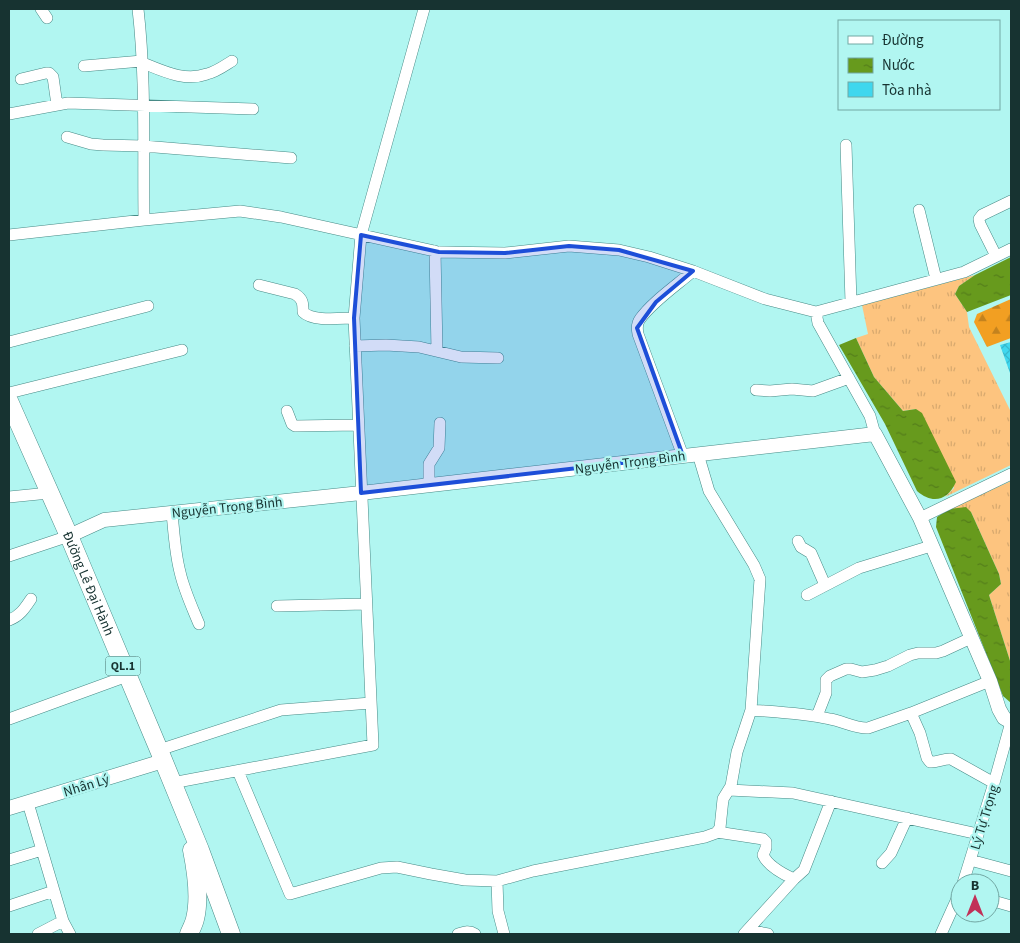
<svg xmlns="http://www.w3.org/2000/svg" width="1020" height="943" font-family="'Source Sans 3',sans-serif">
<style>
.grass{fill:url(#grass-tufts)}
.forest{fill:url(#forest-firs)}
.water{fill:url(#water-ripples)}
.building{fill:url(#building-cross-hatch)}
.lines{fill:none;stroke-linecap:round;stroke-linejoin:round}
.minor-casing{stroke:#478a86;stroke-width:12}
.tertiary-casing{stroke:#478a86;stroke-width:15}
.primary-casing{stroke:#478a86;stroke-width:19}
.minor{stroke:#fff;stroke-width:11}
.tertiary{stroke:#fff;stroke-width:14}
.primary{stroke:#fff;stroke-width:18}
.marked{fill:#1d4ed8;fill-opacity:0.2;stroke:#1d4ed8;stroke-width:4;stroke-linejoin:round}
.labels{text-anchor:middle;stroke-width:4.5;stroke-linejoin:round;paint-order:stroke}
.shield{fill:#b1f6f1;stroke:#456e6b;stroke-width:1}
.shield-label{font-size:12px;font-weight:bold;fill:#173331}
.street-label{font-size:14px;fill:#173331;stroke:#b1f6f1}
</style>
<defs>
<pattern id="grass-tufts" width="24" height="20" patternUnits="userSpaceOnUse" patternTransform="scale(1.25)"><rect width="24" height="20" fill="#fdc47f"/><path d="M3 7l-1-3M5 7V3M7 7l1-3M15 17l-1-3M17 17v-4M19 17l1-3" fill="none" stroke="#d8a96e"/></pattern>
<pattern id="forest-firs" width="22" height="20" patternUnits="userSpaceOnUse" patternTransform="scale(1.25)"><rect width="22" height="20" fill="#f29f22"/><path d="M5 1l3.5 6h-7zM16 11l3.5 6h-7z" fill="#c3821e"/></pattern>
<pattern id="water-ripples" width="26" height="14" patternUnits="userSpaceOnUse" patternTransform="scale(1.25)"><rect width="26" height="14" fill="#679a1d"/><path d="M2 4q2-2 4 0t4 0M15 11q2-2 4 0t4 0" fill="none" stroke="#547e1a"/></pattern>
<pattern id="building-cross-hatch" width="8" height="8" patternUnits="userSpaceOnUse" patternTransform="scale(1.25)"><rect width="8" height="8" fill="#3fd7ee"/><path d="M0 0l8 8M0 8l8-8" fill="none" stroke="#37b9cd"/></pattern>
</defs>
<rect width="100%" height="100%" fill="#b1f6f1"/>
<path class="grass" d="M975 275 959 286 955 294 967 312 969 327 1011 412V465L945 497 954 488 916 409 903 411 874 377 856 338 868 334 862 305Z
M1011 481V664L989 595 1001 584 999 574 971 512 949 509Z"/>
<path class="forest" d="M1011 299V338L987 347 974 322 977 314Z"/>
<path class="water" d="M1011 257V295L967 312 955 294 959 286 975 275Z
M856 338 874 377 903 411 916 409 922 413 956 482C948 500 933 505 917 491L885 424 839 345Z
M966 507 971 512 999 574 1001 584 989 595 1011 664V703L1003 696 936 527 937 517 949 509Z"/>
<path class="building" d="M1011 342V372L1010 373 1000 345Z"/>
<g class="lines">
<g class="minor-casing">
<path id="minor" d="M41 9 47 18
M138 9C146 79 143 149 144 220
M143 63C163 71 185 82 207 74 216 72 224 66 232 61
M84 66 142 61
M21 79 46 73H49L53 77 57 105
M9 114 68 103 253 109
M67 137 91 144 103 145 143 146 291 158
M846 145 851 302
M919 210 936 279
M9 235 144 220 240 211 281 217 439 252 505 253 569 246 619 250 649 257 693 271 765 299 816 312 964 272 1011 249
M435 251 437 351
M996 256 980 224 979 219 982 215 1011 201
M259 285 295 294C303 299 303 303 303 312 313 322 341 318 354 318
M816 312 818 323 870 416 875 434
M9 342 148 306
M355 346 386 345 419 347 461 357 498 358
M756 390 770 391 792 389 813 391 849 378
M9 393 182 350
M287 411 292 424 295 426 358 425
M683 456 638 334C637 329 637 323 640 319 652 302 677 285 693 271
M429 485V464L439 448 440 423
M9 497 49 493
M172 513C174 533 175 553 180 572 184 590 192 607 199 624
M920 518 1011 474
M798 541 801 547 811 553 825 585
M9 556 69 536
M807 595 859 568 931 546
M277 606 366 604
M9 620C20 616 25 608 31 599
M751 710C777 712 804 713 830 719 842 721 857 729 868 728L911 713 990 681
M911 713 920 733 927 758 930 762C937 763 944 758 951 759L994 783
M817 716 826 693V680L830 676 846 669H851L862 672 875 670 888 666 910 655 918 653H936L943 651 971 638
M9 719 127 676
M159 750 281 710 371 703
M238 771 290 894 381 868 397 867 431 874 465 880 497 881 533 871 705 837 716 833 720 828 723 799 731 786 737 752 751 710 760 579 754 565 709 491 698 454
M172 783 373 745 354 318 361 235 424 9
M729 790 793 793 978 834
M28 803 63 921 70 934
M717 832 763 839 766 842V848L763 855C768 866 783 874 794 879
M9 860 42 850
M970 860 1011 871
M882 863 891 853 907 818
M497 881 498 911 504 934
M963 883 994 783 1011 722
M990 900 1011 906
M9 906 54 891
M748 930 768 934
M38 934 63 921
M458 934C464 932 469 930 475 934
M744 934 794 879 804 870 831 801
M941 934 960 892"/>
</g>
<g class="tertiary-casing">
<path id="tertiary" d="M69 536 104 520 361 493 875 434 920 518 990 681 999 709 1004 718 1011 722
M9 808 163 761"/>
</g>
<g class="primary-casing">
<g id="primary">
<path id="s1" d="M9 401 69 536 159 750 200 850 231 934"/>
<path d="M189 934C191 929 194 924 195 919 200 899 196 870 192 850"/>
</g>
</g>
<use href="#minor" class="minor"/>
<use href="#tertiary" class="tertiary"/>
<use href="#primary" class="primary"/>
</g>
<path class="marked" d="M361 235 439 252 505 253 569 246 619 250 693 271 656 302 637 328 683 456 361 493 354 318Z"/>
<g class="labels">
<rect class="shield" x="105.5" y="656.5" width="35" height="19" rx="4"/>
<g class="shield-label">
<text x="123" y="670">QL.1</text>
</g>
<g class="street-label">
<text transform="translate(630 462) rotate(-7)" y="5">Nguyễn Trọng Bình</text>
<text transform="translate(227 507) rotate(-6)" y="5">Nguyễn Trọng Bình</text>
<text dy="5" stroke="none"><textPath href="#s1" startOffset="199">Đường Lê Đại Hành</textPath></text>
<text transform="translate(86 785) rotate(-17)" y="5">Nhân Lý</text>
<text transform="translate(984 817) rotate(-73)" y="5">Lý Tự Trọng</text>
</g>
</g>
<rect width="1020" height="943" fill="none" stroke="#173331" stroke-width="20"/>
<rect x="838" y="20" width="162" height="90" fill="#b1f6f1" stroke="#73a8a4"/>
<rect x="848" y="36" width="25" height="8" fill="#ffffff" stroke="#73a8a4"/>
<text x="882" y="45" font-size="15" fill="#173331">Đường</text>
<rect x="848" y="58" width="25" height="15" fill="url(#water-ripples)" stroke="#73a8a4"/>
<text x="882" y="70" font-size="15" fill="#173331">Nước</text>
<rect x="848" y="82" width="25" height="15" fill="#3fd7ee" stroke="#73a8a4"/>
<text x="882" y="95" font-size="15" fill="#173331">Tòa nhà</text>
<g transform="translate(975 898)"><circle r="24" fill="#b1f6f1" stroke="#73a8a4"/>
<path d="M0-4L9 19L0 12L-9 19Z" fill="#c13158"/>
<text y="-8" font-size="14" font-weight="bold" text-anchor="middle" fill="#173331">B</text>
</g>
</svg>
